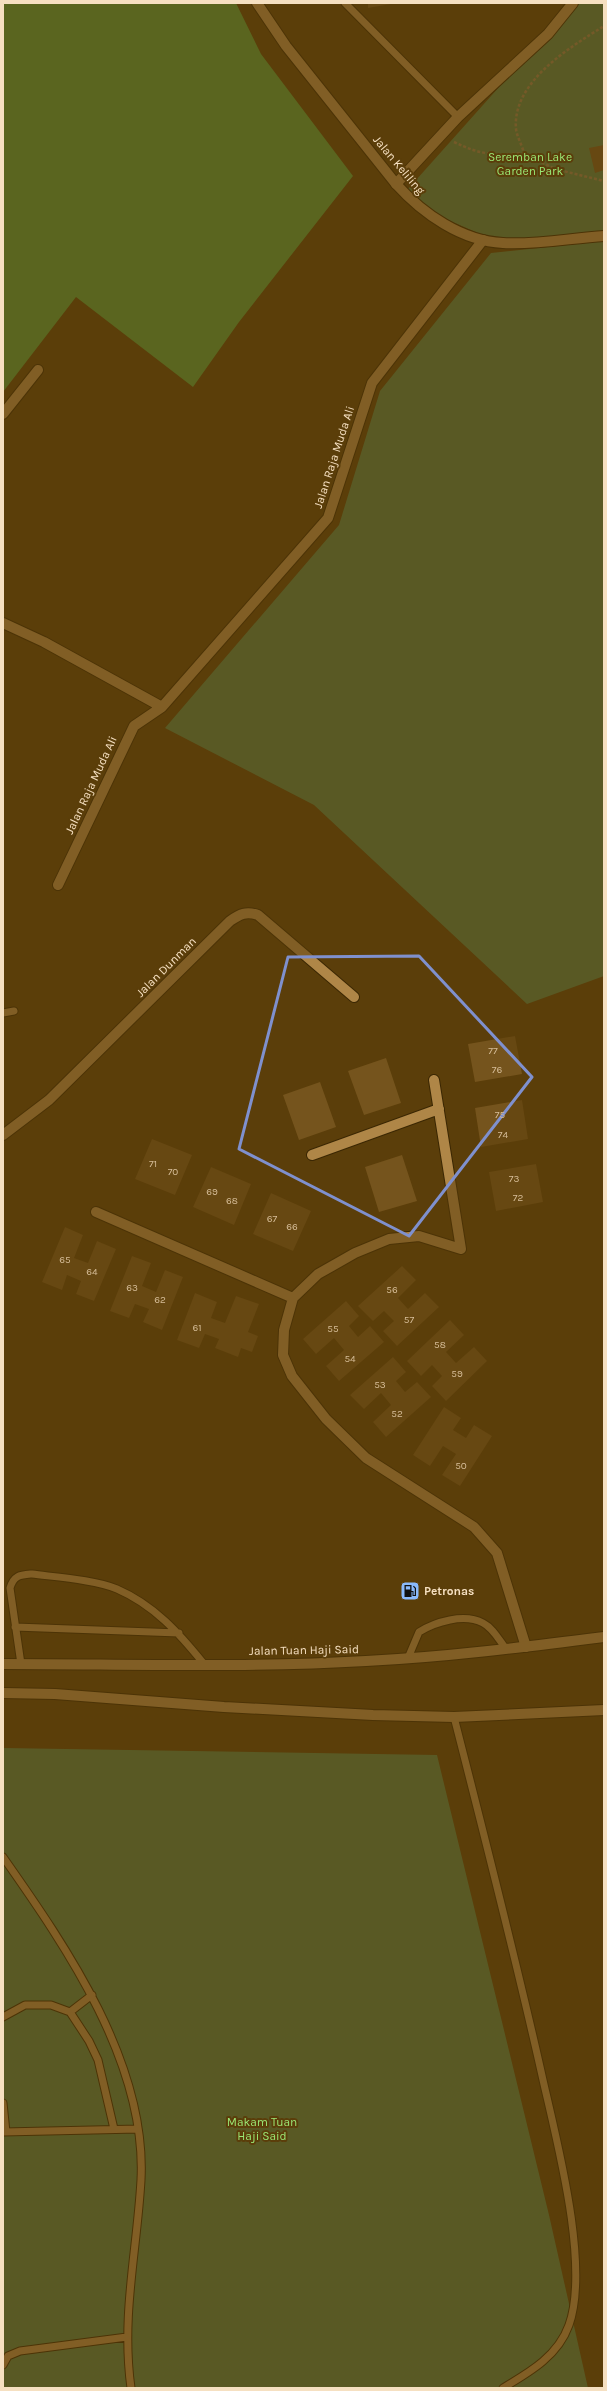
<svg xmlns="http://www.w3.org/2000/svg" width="607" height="2391" font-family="Karla,sans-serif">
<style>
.green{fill:#577b46}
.forest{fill:#59943a}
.building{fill:#75541d}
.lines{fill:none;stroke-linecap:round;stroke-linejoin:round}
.service-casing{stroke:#3b2703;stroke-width:9}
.minor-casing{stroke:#3b2703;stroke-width:12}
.tertiary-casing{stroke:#3b2703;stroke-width:12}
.secondary-casing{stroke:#3b2703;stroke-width:12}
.path{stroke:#957b4e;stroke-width:2.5;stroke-dasharray:3 2;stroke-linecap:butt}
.service{stroke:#af8647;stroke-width:7}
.minor{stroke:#af8647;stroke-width:10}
.tertiary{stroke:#af8647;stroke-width:10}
.secondary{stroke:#af8647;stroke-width:10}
.marked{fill:none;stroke:#7f90ce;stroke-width:3;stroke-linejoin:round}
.labels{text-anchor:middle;stroke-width:4;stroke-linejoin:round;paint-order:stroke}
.number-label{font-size:10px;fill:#d6bd98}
.park-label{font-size:12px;fill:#9ae875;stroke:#5b3e0a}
.street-label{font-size:12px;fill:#f6e0c1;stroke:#5b3e0a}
.poi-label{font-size:12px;font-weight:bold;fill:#f6e0c1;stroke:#5b3e0a;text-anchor:start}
</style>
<rect width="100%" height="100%" fill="#5b3e0a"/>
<path class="green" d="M574 3H604V232L510 240 487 237 423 209 408 189Z
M604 241V976L527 1004 314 805 165 728 339 525 380 391 491 253Z
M3 1748 437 1755 549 2215 588 2388H3Z"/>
<path class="forest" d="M3 3H236L261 54 353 176 239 322 193 387 76 297 3 392Z"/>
<path class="building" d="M368 3H391V4L368 8Z
M604 145V170L595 173 589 148Z
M515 1036 522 1074 475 1082 468 1044Z
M386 1058 401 1103 364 1115 348 1071Z
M320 1082 336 1127 299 1140 283 1095Z
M522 1100 528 1139 481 1147 475 1108Z
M152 1139 192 1155 175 1195 135 1179Z
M402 1155 417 1201 379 1212 365 1167Z
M536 1164 543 1202 496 1211 489 1172Z
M211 1167 251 1184 234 1225 193 1207Z
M271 1193 311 1211 293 1251 253 1234Z
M65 1227 83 1235 74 1258 88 1263 97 1241 116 1249 94 1301 76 1294 81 1281 67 1275 62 1290 42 1282Z
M132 1256 151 1263 142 1286 156 1292 165 1270 183 1277 162 1330 143 1322 149 1309 135 1304 129 1318 110 1311Z
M402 1266 416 1280 398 1298 408 1309 425 1293 439 1307 397 1346 383 1331 394 1321 384 1311 373 1321 358 1306Z
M195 1293 217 1302 211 1318 225 1323 236 1296 259 1304 248 1332 258 1336 252 1352 241 1348 238 1357 215 1348 219 1339 205 1334 199 1348 177 1340Z
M346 1301 359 1316 349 1326 358 1337 370 1326 384 1342 339 1381 326 1366 344 1350 334 1338 316 1354 303 1339Z
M450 1320 464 1335 446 1352 456 1363 474 1347 487 1361 446 1401 432 1386 442 1376 432 1365 421 1376 407 1361Z
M393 1357 406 1372 396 1381 405 1392 417 1382 431 1397 386 1437 373 1422 391 1405 381 1393 364 1409 350 1395Z
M444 1407 461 1418 453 1430 466 1438 474 1425 492 1436 460 1486 442 1475 456 1454 443 1446 430 1466 413 1455Z"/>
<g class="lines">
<g class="service-casing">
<path id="service" d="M345 3 458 117
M3 1013 14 1011
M15 1627 179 1633
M408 1658 419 1632C435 1622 464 1613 483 1623 493 1628 499 1640 506 1649
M21 1664 10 1588C14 1575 20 1575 32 1574 55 1577 97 1580 117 1589 154 1605 179 1633 204 1664
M454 1717C485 1838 516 1959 543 2080 557 2142 590 2266 569 2325 558 2356 530 2372 503 2388
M3 1857C67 1948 147 2064 141 2180 137 2251 121 2316 131 2388
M70 2012 92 1995
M3 2017 25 2005H51L70 2012 89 2041 98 2060 114 2129
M3 2103 6 2132
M3 2132 138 2129
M3 2365 8 2356 20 2351 127 2337"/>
</g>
<g class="minor-casing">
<path id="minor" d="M396 184 458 117 548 34 573 3
M3 414 38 370
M3 623 44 642 162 707
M58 885 134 726 162 707 328 518 372 383 483 240
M434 1080 461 1249 419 1236 389 1239 355 1253 318 1274 293 1298 284 1330 283 1355 292 1376 326 1419 366 1458 474 1527 497 1553 526 1647
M3 1135 49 1100 230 921C240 914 246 911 258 915L354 997
M312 1155 439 1109
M96 1212 293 1298"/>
</g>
<g class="tertiary-casing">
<path id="tertiary" d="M257 3 286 46 396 184C423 214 462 241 503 243 537 245 571 238 604 236"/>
</g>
<g class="secondary-casing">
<path id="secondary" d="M3 1664C124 1664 245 1668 366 1661 446 1657 525 1647 604 1637
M3 1693 55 1694 224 1707 373 1715 454 1717 604 1710"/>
</g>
<path class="path" d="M454 142C481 155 495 156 524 153 522 145 517 137 516 129 512 82 569 48 604 26
M524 153 555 169 604 181"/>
<use href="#service" class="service"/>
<use href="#minor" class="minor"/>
<use href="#tertiary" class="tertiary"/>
<use href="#secondary" class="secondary"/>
</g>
<path d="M0 0H607V2391H0ZM419 956 532 1077 409 1236 239 1149 288 957Z" fill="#5b3e0a" fill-opacity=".55" fill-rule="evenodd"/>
<path class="marked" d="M419 956 532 1077 409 1236 239 1149 288 957Z"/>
<defs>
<g id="fuel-square" transform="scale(1)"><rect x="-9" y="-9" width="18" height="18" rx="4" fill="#8abafc" stroke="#5b3e0a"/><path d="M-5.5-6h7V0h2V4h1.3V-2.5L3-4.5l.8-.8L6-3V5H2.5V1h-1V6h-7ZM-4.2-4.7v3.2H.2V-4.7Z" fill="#111"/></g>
</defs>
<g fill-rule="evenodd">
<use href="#fuel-square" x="410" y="1591"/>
</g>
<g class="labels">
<g class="number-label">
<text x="493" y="1054">77</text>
<text x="497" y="1073">76</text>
<text x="500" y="1118">75</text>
<text x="503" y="1138">74</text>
<text x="153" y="1167">71</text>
<text x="173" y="1175">70</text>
<text x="514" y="1182">73</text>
<text x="212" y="1195">69</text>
<text x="518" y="1201">72</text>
<text x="232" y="1204">68</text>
<text x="272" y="1222">67</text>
<text x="292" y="1230">66</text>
<text x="65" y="1263">65</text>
<text x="92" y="1275">64</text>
<text x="132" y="1291">63</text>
<text x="392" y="1293">56</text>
<text x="160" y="1303">62</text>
<text x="409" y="1323">57</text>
<text x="197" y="1331">61</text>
<text x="333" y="1332">55</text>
<text x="440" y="1348">58</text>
<text x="350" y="1362">54</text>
<text x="457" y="1377">59</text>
<text x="380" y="1388">53</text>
<text x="397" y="1417">52</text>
<text x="461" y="1469">50</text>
</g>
<g class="park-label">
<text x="530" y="161">Seremban Lake<tspan x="530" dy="14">Garden Park</tspan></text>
<text x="262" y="2126">Makam Tuan<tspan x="262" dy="14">Haji Said</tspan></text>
</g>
<g class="street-label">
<text transform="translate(399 165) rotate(50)" y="4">Jalan Keliling</text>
<text transform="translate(334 457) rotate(-72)" y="4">Jalan Raja Muda Ali</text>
<text transform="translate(91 785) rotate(-65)" y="4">Jalan Raja Muda Ali</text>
<text transform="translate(166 967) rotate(-45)" y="4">Jalan Dunman</text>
<text transform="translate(304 1650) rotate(-1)" y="4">Jalan Tuan Haji Said</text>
</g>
<g class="poi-label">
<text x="424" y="1595">Petronas</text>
</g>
</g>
<rect width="607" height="2391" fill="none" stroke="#f6e0c1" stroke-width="8"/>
</svg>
